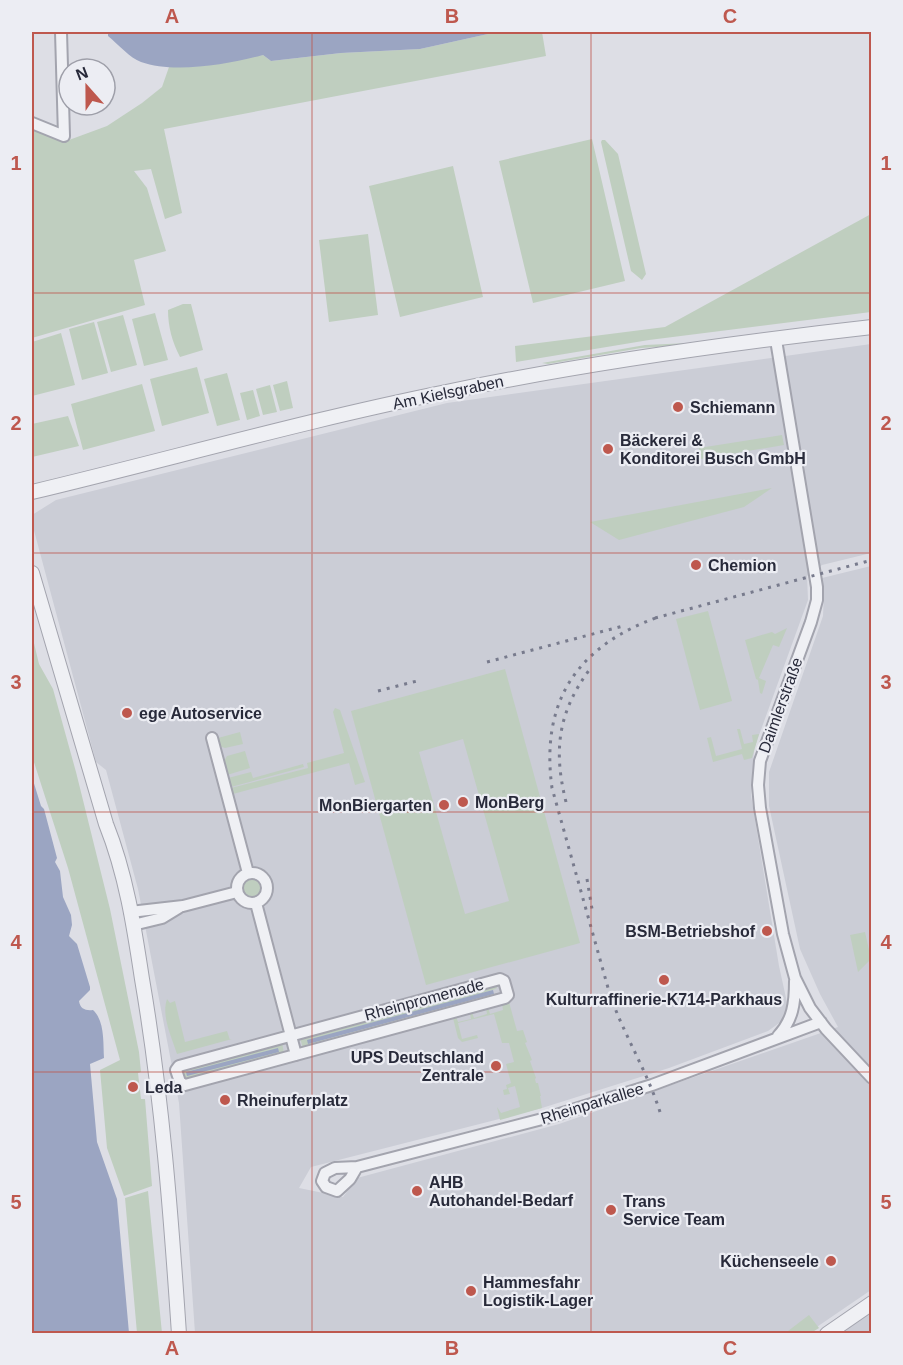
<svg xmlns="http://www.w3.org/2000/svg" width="903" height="1365" font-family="Helvetica,sans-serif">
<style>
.built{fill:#cbcdd6}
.green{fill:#bfcebf;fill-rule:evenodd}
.water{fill:#9ba5c2}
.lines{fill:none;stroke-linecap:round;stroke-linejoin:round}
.minor-casing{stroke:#a3a4ae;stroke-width:14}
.tertiary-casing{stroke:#a3a4ae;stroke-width:16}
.minor{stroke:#eff0f4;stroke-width:10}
.tertiary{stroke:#eff0f4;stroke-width:14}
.rail{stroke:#787b8d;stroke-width:3;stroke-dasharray:3 6;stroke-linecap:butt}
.grid{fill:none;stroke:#be584e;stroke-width:1.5;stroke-opacity:0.55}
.poi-dot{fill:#be584e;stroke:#ecedf3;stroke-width:2}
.labels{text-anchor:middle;stroke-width:4.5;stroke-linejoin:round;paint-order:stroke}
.street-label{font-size:16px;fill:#282a3a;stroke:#ecedf3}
.poi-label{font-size:16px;font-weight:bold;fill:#282a3a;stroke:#ecedf3;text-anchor:start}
.neatline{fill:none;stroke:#be584e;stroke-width:2}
.grid-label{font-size:20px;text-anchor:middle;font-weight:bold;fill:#be584e}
</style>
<rect width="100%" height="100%" fill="#dddee5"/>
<path class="built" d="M871 344V553L822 565 807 576 808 600 754 749 751 795 779 966 788 1007 782 1021 768 1031 669 1068 542 1108 311 1167 299 1188 343 1197 357 1178 559 1124 838 1027 820 994 800 949 769 806V772L823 616 824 593 822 578 871 566V1290L808 1333H195L179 1103 138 889 106 770 96 762 32 523V515L56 500 447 403Z
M871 1310V1333L840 1334 858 1319Z"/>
<path class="green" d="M497 32H542L546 56 164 129 182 213 165 219 151 169 134 171 147 188 166 251 134 260 145 305 32 338V130L69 140 107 126 142 103 162 87 169 67 202 66 263 55 271 61 341 53 420 49Z
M592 139 625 281 533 303 499 161Z
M602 140H605L618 154 646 274 642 280 631 271 601 142Z
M453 166 483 297 400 317 369 186Z
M871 214V312L649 340 516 362 515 346 665 327Z
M368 234 378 315 329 322 319 240Z
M183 304H191L203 350 180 357C172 342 168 326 168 310Z
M155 313 168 360 144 366 132 319Z
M123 315 137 365 111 372 97 322Z
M94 322 108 373 82 380 69 329Z
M61 333 75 385 32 396V342Z
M753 334 755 335 690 345 641 348 548 364 542 363 645 345 689 343Z
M197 367 209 413 162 426 150 379Z
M227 373 240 420 217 426 204 379Z
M287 381 293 408 280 411 273 385Z
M142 384 155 431 83 450 71 404Z
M270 385 277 412 263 415 256 389Z
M253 390 260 416 247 420 240 393Z
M68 416 79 446 32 457V424Z
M782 435 784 445 701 459 699 448Z
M772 488 744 507 619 540 590 522Z
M708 611 732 701 700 710 676 619Z
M787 628 779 647 773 645 759 678 766 681 762 694 760 693 758 680 756 679 745 640 772 632 775 634Z
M32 635 39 664 53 689 76 772 110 909 139 1052 141 1072 138 1073 141 1099H145L152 1186 124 1196 107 1148 100 1070 120 1060 68 868 32 756Z
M505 669 580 943 426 985 351 711ZM463 739 509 901 465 914 419 752Z
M335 708 340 710 365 782 355 785 349 763 233 794 231 788 308 768 307 763 344 753 333 712Z
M737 729H740L744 744 753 742 752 735 759 734 752 758 744 760 742 754 713 762 707 738 711 737 716 756 742 749Z
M240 732 243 744 225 748 219 746 218 738Z
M245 751 250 768 227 775 224 761 227 756Z
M303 764 304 767 231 787 228 778 251 772 253 778Z
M242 888a10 10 0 1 1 20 0a10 10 0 1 1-20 0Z
M865 932 871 959 858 972 850 935Z
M496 985 497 988 493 990 308 1044 494 994 498 993 499 996 303 1048 300 1038Z
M167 999 170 1003 175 1001 185 1042 227 1031 230 1040 232 1039 177 1054C172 1038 161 1016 167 999Z
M509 1002 517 1031 523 1030 527 1042 525 1043 532 1060 530 1061 536 1078 535 1079 536 1083H538L541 1096H540L542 1108 500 1120 497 1107 501 1113 520 1107 515 1086 508 1088 510 1094 504 1095 503 1090 507 1089 506 1085 511 1083 506 1064 514 1062 509 1043H502L494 1014 458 1023 462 1039 477 1035 478 1038 462 1042 458 1038 453 1018 456 1016 458 1022 471 1019 470 1013 472 1012 474 1018 487 1014 486 1008 488 1007 490 1014 503 1010 502 1004Z
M282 1043 284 1053 185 1081 181 1070Z
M148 1191 162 1333H137L125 1198Z
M809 1315 819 1328 811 1333H790L788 1331Z"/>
<path class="water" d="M108 32H497L420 49 341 53 271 61 263 55C230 64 174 74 141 62 130 58 118 44 108 36Z
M32 777 41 806 44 809 57 858 55 862 60 871 63 897 71 915 72 925 69 936 77 944 90 987V990L79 1001C80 1009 86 1011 93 1010 105 1021 103 1043 104 1058L90 1064 97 1142 117 1199 129 1333H32Z
M493 990 494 994 308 1044 307 1040Z
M278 1048 279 1052 187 1076 186 1072Z"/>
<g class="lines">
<g class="minor-casing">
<path id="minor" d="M32 123 64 136 61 32
M776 340 817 587V600L811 622 760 761 758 785 760 808 783 934 795 978 810 1008 826 1029 872 1078
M212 738 248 873
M237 888a15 15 0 1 1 30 0a15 15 0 1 1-30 0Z
M256 903 296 1055
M130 912 183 906 237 892
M133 925 162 918 180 907
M500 979 504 981 508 995 505 998 185 1085 180 1082 176 1070 179 1066Z
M778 1036C793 1020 795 1003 795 981
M357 1167 350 1179 337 1191 326 1187 322 1181 325 1173 335 1168 357 1167 550 1117 652 1085 821 1022"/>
</g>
<g class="tertiary-casing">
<path id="tertiary" d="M32 492C170 459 307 420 446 392 586 363 729 343 872 327
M32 573 106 824C126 874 134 926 142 979 162 1096 171 1215 179 1334
M827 1334 872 1303"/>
</g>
<use href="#minor" class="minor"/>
<use href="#tertiary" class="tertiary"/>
<path class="rail" d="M655 618 872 560
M487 662 623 626
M378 691 421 680
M566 802C553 750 558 712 590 669
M587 879 592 909
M660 1112C647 1071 624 1035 610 995L552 788C540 700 578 645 661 616"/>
</g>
<path class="grid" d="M312 32V1334M591 32V1334M32 293H872M32 553H872M32 812H872M32 1072H872"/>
<g class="poi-dot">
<circle cx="678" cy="407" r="6"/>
<circle cx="608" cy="449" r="6"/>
<circle cx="696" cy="565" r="6"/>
<circle cx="127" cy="713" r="6"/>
<circle cx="463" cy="802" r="6"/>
<circle cx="444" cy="805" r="6"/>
<circle cx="767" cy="931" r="6"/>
<circle cx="664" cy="980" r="6"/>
<circle cx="496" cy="1066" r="6"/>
<circle cx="133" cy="1087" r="6"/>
<circle cx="225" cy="1100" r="6"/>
<circle cx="417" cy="1191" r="6"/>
<circle cx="611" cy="1210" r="6"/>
<circle cx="831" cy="1261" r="6"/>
<circle cx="471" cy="1291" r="6"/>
</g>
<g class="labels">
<g class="street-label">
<text transform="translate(448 392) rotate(-12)" y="6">Am Kielsgraben</text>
<text transform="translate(780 705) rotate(-70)" y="6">Daimlerstraße</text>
<text transform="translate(424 999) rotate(-15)" y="6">Rheinpromenade</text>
<text transform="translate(592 1103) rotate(-17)" y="6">Rheinparkallee</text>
</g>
<g class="poi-label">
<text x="690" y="413">Schiemann</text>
<text x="620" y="446">Bäckerei &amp;<tspan x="620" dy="18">Konditorei Busch GmbH</tspan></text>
<text x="708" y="571">Chemion</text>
<text x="139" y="719">ege Autoservice</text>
<text x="475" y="808">MonBerg</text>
<text x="432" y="811" text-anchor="end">MonBiergarten</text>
<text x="755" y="937" text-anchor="end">BSM-Betriebshof</text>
<text x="664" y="1005" text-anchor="middle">Kulturraffinerie-K714-Parkhaus</text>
<text x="484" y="1063" text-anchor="end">UPS Deutschland<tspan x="484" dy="18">Zentrale</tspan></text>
<text x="145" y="1093">Leda</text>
<text x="237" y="1106">Rheinuferplatz</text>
<text x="429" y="1188">AHB<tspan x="429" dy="18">Autohandel-Bedarf</tspan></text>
<text x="623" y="1207">Trans<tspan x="623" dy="18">Service Team</tspan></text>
<text x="819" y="1267" text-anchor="end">Küchenseele</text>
<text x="483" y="1288">Hammesfahr<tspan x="483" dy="18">Logistik-Lager</tspan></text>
</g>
</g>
<rect width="903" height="1365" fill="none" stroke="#ecedf3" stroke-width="66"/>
<g transform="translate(87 87) rotate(339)"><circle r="28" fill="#ecedf3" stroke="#9e9fa9" stroke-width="1.5"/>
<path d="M0-4.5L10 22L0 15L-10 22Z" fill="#be584e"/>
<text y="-9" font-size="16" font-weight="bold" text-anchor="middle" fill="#282a3a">N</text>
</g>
<rect x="33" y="33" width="837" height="1299" class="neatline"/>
<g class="grid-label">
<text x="172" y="23">A</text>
<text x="452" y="23">B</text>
<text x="730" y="23">C</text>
<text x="16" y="170">1</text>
<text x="886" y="170">1</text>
<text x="16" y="430">2</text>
<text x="886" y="430">2</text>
<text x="16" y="689">3</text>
<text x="886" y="689">3</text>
<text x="16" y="949">4</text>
<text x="886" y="949">4</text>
<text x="16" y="1209">5</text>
<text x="886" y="1209">5</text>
<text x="172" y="1355">A</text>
<text x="452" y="1355">B</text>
<text x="730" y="1355">C</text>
</g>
</svg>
